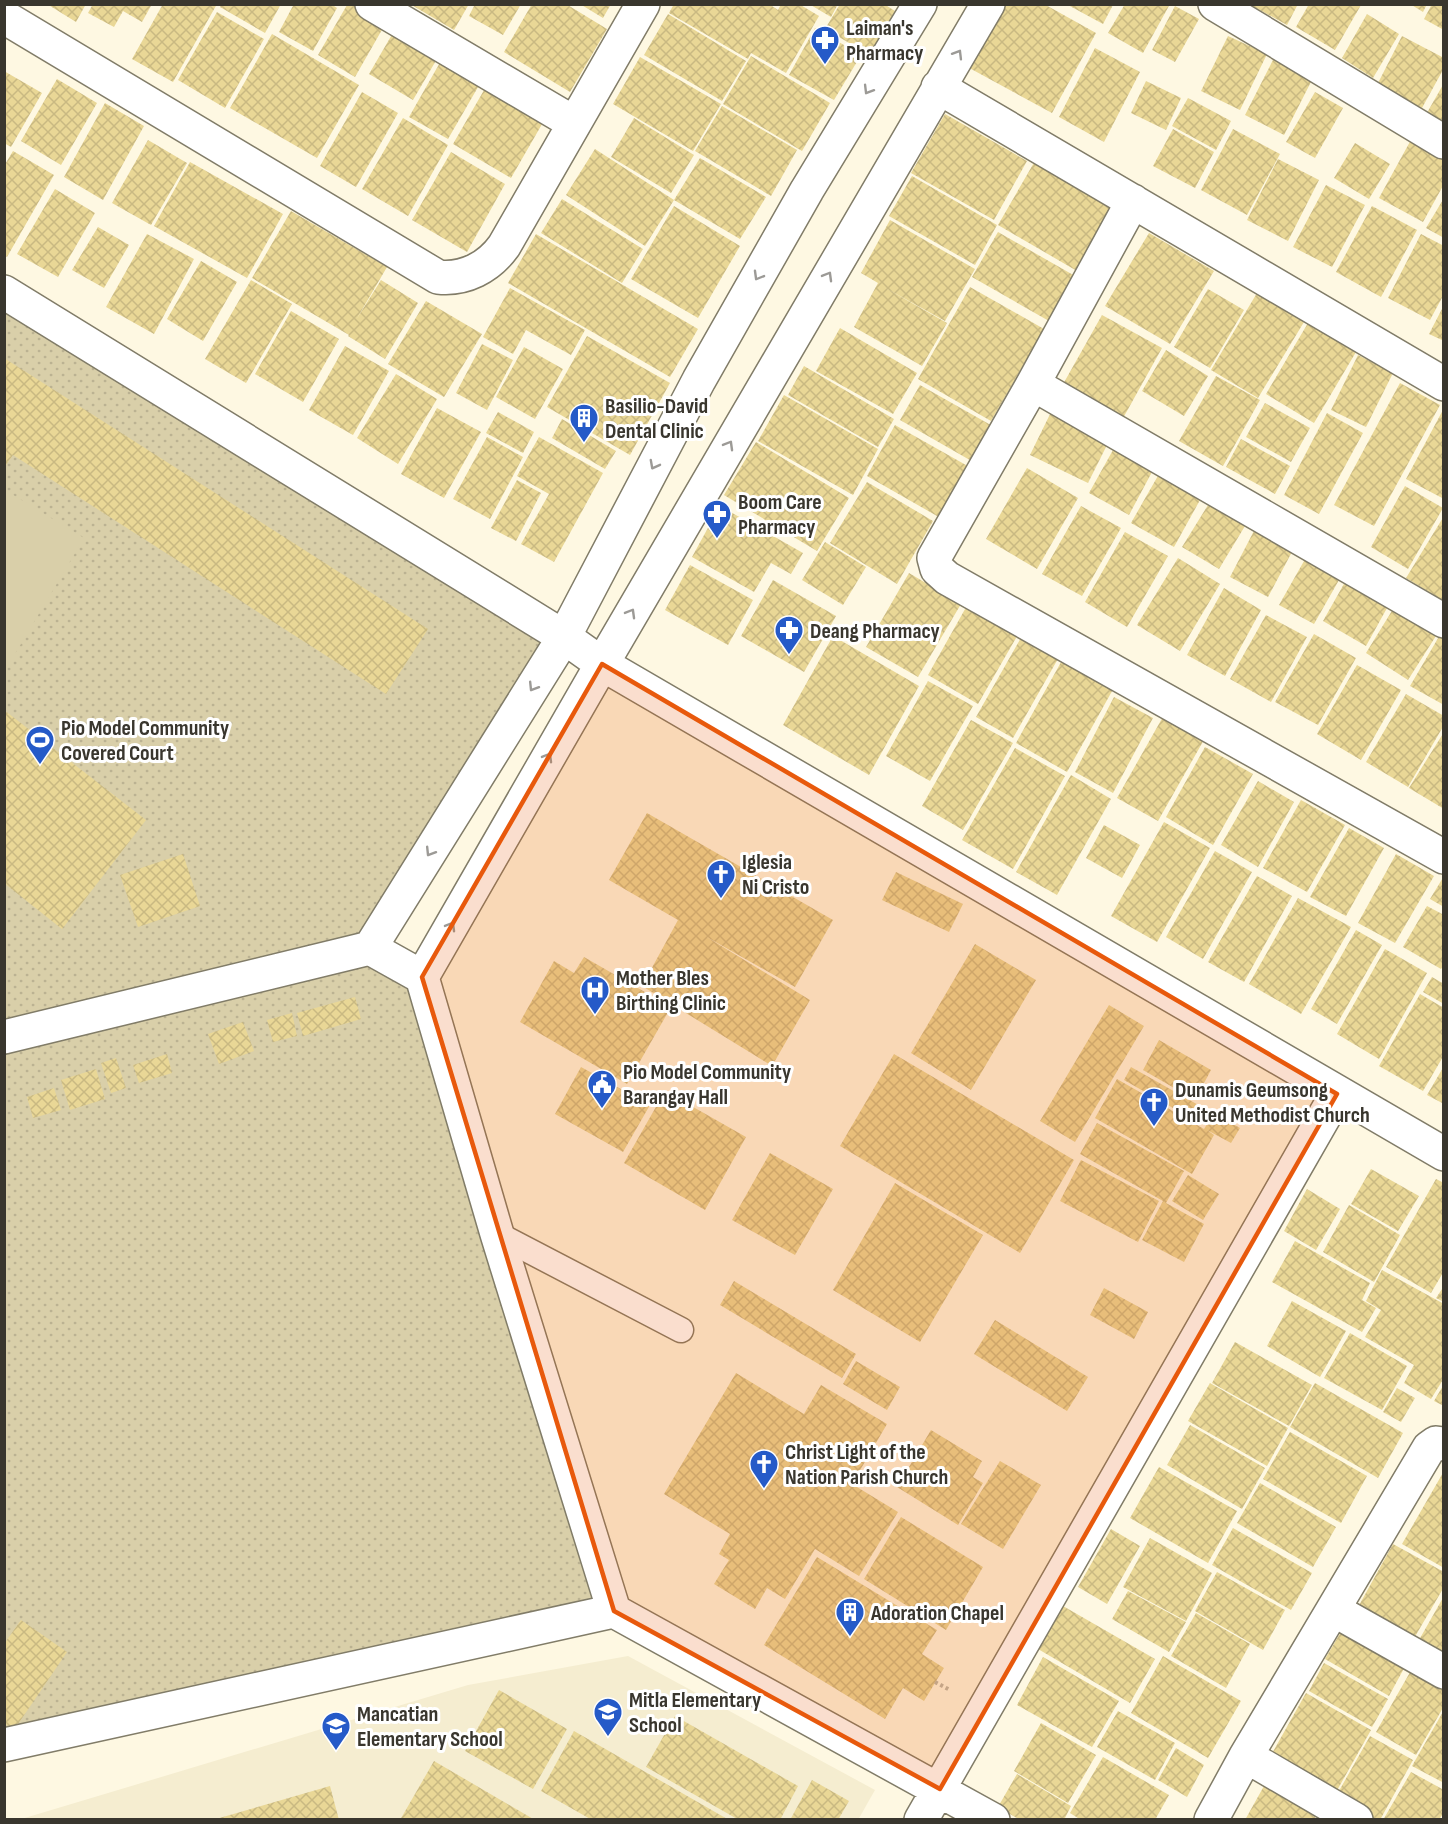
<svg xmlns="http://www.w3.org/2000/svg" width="1448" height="1824" font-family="'Sofia Sans Condensed',sans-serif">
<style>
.built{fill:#f5edd0}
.grass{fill:url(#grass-dots)}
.garden{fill:#d9cfa9}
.building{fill:url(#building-cross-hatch)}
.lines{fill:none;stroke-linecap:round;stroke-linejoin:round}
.lane-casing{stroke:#817c68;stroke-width:27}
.street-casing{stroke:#817c68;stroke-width:36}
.path{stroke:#bdb8a6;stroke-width:4;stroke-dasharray:3 3;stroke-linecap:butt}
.lane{stroke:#fff;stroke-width:24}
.street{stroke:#fff;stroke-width:33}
.oneway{stroke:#9c9a96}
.marked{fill:#e8590c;fill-opacity:0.2;stroke:#e8590c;stroke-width:4.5;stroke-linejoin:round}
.labels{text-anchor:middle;stroke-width:6;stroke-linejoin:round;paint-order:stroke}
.poi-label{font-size:22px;font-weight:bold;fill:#39362e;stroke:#fff;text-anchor:start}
</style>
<defs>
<pattern id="grass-dots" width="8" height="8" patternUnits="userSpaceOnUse" patternTransform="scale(1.5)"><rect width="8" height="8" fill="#d9cfa9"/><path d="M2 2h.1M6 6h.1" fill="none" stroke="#bbb292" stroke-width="1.8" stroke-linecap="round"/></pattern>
<pattern id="building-cross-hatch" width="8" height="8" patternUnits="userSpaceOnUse" patternTransform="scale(1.5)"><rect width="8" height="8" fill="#e9d796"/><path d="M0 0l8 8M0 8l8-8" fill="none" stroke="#c9b982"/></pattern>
</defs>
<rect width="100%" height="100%" fill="#fef8e2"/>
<path class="built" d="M628 1656 875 1790 858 1820H18L468 1685Z"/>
<path class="grass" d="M4 292 564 637 370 948 422 977 614 1611 5 1745Z"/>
<path class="garden" d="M5 490 84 538 6 669 4 668Z"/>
<path class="building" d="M47 4H86L76 22Z
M93 4H152L142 22 123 11 114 27 88 13Z
M163 4H217L173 82 132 59Z
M221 4H281L265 33 220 7Z
M294 4H331L337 8 313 51 279 32Z
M410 4H469L454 30Z
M475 4H521L503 35 469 16Z
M532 4H566L607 29 570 92 504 52Z
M580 4H611L603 18Z
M674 4H769L778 10 781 4H799L819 16 786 73 751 53 748 59 669 13Z
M809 4H838L831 17Z
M840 4H884L895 11 870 55 825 29Z
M994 4H1044L1096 33 1052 113 962 64Z
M1125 4H1170L1143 53 1108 33Z
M1249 4H1298L1287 25Z
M1309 4 1361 5 1335 50 1296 27Z
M1410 4H1427L1423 12Z
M1432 4H1444V30L1424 19Z
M347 5H358L387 21 355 77 318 55Z
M1068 5H1113L1103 24Z
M1175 6 1199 19 1175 62 1152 50Z
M217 12 264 39 225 108 178 80Z
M668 14 746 61 722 101 644 55Z
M1367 14 1399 34 1373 78 1342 58Z
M397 26 441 52 413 100 369 74Z
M815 28 861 55 834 100 789 75Z
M272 34 359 85 317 158 230 108Z
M1228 36 1267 54 1240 110 1201 91Z
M1402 36 1444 58V68L1422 108 1377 85Z
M1095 48 1140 72 1104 142 1059 117Z
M446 52 485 75 448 139 409 117Z
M751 56 830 103 802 151 723 104Z
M1275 56 1314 76 1284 135 1245 115Z
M640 57 721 104 693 151 613 104Z
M4 71 42 93 11 147 4 143Z
M491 78 549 112 511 178 453 144Z
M57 79 97 103 61 165 21 141Z
M1146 81 1181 98 1166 130 1131 113Z
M1444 83V130L1424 118Z
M362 92 398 113 356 187 320 166Z
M1315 92 1343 108 1315 158 1286 142Z
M1188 98 1231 121 1216 150 1172 126Z
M105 103 144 126 103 200 64 177Z
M722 106 797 150 771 196 695 151Z
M945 114 1027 161 994 220 911 173Z
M403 118 448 145 408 216 362 189Z
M634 118 694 155 671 193 611 157Z
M1173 129 1214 152 1195 188 1153 166Z
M1233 129 1280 154 1247 215 1201 190Z
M1412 138 1444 156V184L1423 222 1379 198Z
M148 140 187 163 151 225 112 203Z
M1355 143 1390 164 1369 199 1334 178Z
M595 149 674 200 645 246 566 195Z
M13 151 54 175 7 257 4 255V166Z
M451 152 505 184 467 252 412 220Z
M700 158 766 197 740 239 674 200Z
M1278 159 1319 180 1288 241 1247 220Z
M1035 161 1113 206 1077 271 998 225Z
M190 162 283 214 247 278 154 226Z
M912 176 997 225 975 265 889 216Z
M1326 185 1365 205 1332 267 1293 247Z
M55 189 95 213 58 277 17 254Z
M1444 198V238L1426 228Z
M562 199 643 249 622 283 541 233Z
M674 206 740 246 698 318 631 279Z
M1372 206 1417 230 1381 297 1336 272Z
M291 211 387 267 356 320 381 280 418 303 385 359 348 336 349 335 252 278Z
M890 220 975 269 945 321 882 286 947 323 922 366 854 327 878 283 861 273Z
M98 227 129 245 104 288 72 270Z
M998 232 1075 276 1049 321 972 277Z
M1149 233 1214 271 1170 344 1105 306Z
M147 234 194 259 154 334 106 307Z
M536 234 698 329 670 377 508 283Z
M1421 234 1444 246V294L1430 320 1388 298Z
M201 261 237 282 203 341 167 319Z
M251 280 292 304 246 383 205 359Z
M970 287 1044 329 991 421 918 379Z
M510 288 585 330 571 355 526 330 513 354 483 337Z
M1208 289 1244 310 1210 368 1174 347Z
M1257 293 1304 322 1258 398 1211 370Z
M426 301 482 334 444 397 388 364Z
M1444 305V341L1429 334Z
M291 311 339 339 303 402 255 374Z
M1102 315 1162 348 1122 420 1062 386Z
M1308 323 1356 352 1314 423 1266 394Z
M840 328 917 373 893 414 816 371Z
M587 336 670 383 630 455 547 407Z
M482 344 513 360 487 410 456 393Z
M345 346 389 371 353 435 309 410Z
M524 347 563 369 535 419 496 397Z
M1166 350 1208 376 1184 416 1142 391Z
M1358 355 1393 373 1366 427 1331 410Z
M4 358 428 629 386 694 13 455 4 468Z
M804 366 894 419 878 447 788 395Z
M396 374 437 399 398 464 357 438Z
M1216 376 1260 400 1223 466 1179 441Z
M1400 383 1440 405 1374 526 1334 505Z
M920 385 996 428 975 463 900 420Z
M784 395 878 449 853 495 758 441Z
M1265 403 1310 428 1291 462 1246 437Z
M1055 404 1113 433 1088 483 1030 455Z
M437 408 481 432 444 498 401 474Z
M1444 408V499L1406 479Z
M498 412 534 432 523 453 486 433Z
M1327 413 1363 433 1319 514 1284 495Z
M562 419 616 451 605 469 552 438Z
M895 425 973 469 944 520 867 476Z
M487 437 523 457 490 519 453 499Z
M539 437 603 473 554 562 521 544 549 494 517 476Z
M1241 439 1290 466 1275 494 1226 467Z
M756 442 849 498 817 551 724 495Z
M1113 450 1152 472 1129 515 1089 493Z
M1163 467 1205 491 1174 547 1131 523Z
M1027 468 1078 498 1037 569 986 539Z
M517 480 541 493 516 541 491 528Z
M867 482 933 521 897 584 830 543Z
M1405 486 1443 508 1408 569 1371 547Z
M1208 505 1245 526 1219 569 1182 547Z
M720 506 803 553 791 574 771 563 754 592 692 557Z
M1081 506 1121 528 1082 596 1042 574Z
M1444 516V601L1406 578Z
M1255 529 1293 550 1268 597 1230 577Z
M1125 532 1168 556 1127 627 1085 602Z
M825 542 866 567 843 605 802 580Z
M1308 554 1343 573 1314 624 1279 605Z
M1178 558 1220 584 1180 651 1137 625Z
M690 565 753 600 728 645 665 610Z
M909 573 961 604 918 677 866 647Z
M1349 575 1392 599 1366 646 1323 621Z
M773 580 836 616 804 672 741 636Z
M1224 588 1261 610 1225 676 1187 655Z
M1398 601 1441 628 1408 680 1366 653Z
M969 602 1020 631 978 704 928 675Z
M1266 615 1307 637 1271 702 1230 679Z
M1444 628V705L1410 686Z
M1314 634 1356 658 1318 725 1275 702Z
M833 636 919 686 869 775 783 725Z
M1022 636 1059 657 1013 738 976 717Z
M1065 655 1116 684 1067 772 1016 743Z
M1357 665 1401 690 1361 760 1317 734Z
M928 681 973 706 930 781 886 756Z
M1406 694 1444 716V725L1408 787 1366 762Z
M1114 697 1153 718 1113 793 1075 772Z
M4 710 146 820 62 929 4 883Z
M1164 715 1205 738 1158 821 1117 798Z
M971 720 1013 743 963 830 922 806Z
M1444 732V809L1409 788Z
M1205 747 1253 774 1213 845 1166 817Z
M1015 748 1065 776 1013 869 962 840Z
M1071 775 1111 799 1057 895 1016 872Z
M1258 781 1294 802 1258 867 1221 845Z
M1301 800 1345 825 1307 892 1263 868Z
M647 813 833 920 795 987 705 936 810 1000 772 1066 642 986 678 920 609 880Z
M1164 822 1210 848 1157 942 1111 916Z
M1104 825 1140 845 1122 878 1086 858Z
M1349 828 1384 848 1346 916 1310 897Z
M1215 851 1252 872 1203 959 1166 937Z
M183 854 200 906 138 927 120 875Z
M1396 854 1434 876 1395 943 1358 923Z
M896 872 963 904 949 932 882 900Z
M1257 876 1292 896 1244 982 1208 962Z
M1444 876V907L1430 899Z
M1298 898 1351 927 1301 1014 1249 984Z
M1427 906 1444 915V965L1441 969 1403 947Z
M1356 930 1382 945 1337 1024 1311 1009Z
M975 944 1036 980 971 1090 911 1053Z
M1385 949 1427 973 1379 1059 1337 1034Z
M584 957 671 1007 627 1084 520 1022 554 961 574 973Z
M1432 977 1444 984V1004L1423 992Z
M1420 994 1444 1008V1055L1423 1091 1379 1066Z
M355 997 361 1019 303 1036 297 1013Z
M1109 1005 1144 1026 1075 1142 1040 1121Z
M292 1013 297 1036 273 1042 267 1020Z
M243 1022 254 1051 219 1064 208 1034Z
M1159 1040 1211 1070 1195 1100 1143 1070Z
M167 1054 172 1073 139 1083 133 1065Z
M894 1054 1074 1160 1020 1253 840 1146Z
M116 1058 126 1088 111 1093 101 1063Z
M1444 1066V1104L1427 1095Z
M581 1067 650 1105 623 1152 555 1114Z
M1131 1067 1209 1111 1201 1124 1124 1080Z
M96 1069 105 1099 70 1110 61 1080Z
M1117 1079 1204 1129 1214 1113 1240 1128 1231 1143 1207 1130 1214 1135 1192 1174 1095 1118Z
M54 1088 61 1110 33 1118 27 1097Z
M665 1091 746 1137 705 1210 624 1163Z
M1097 1123 1184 1171 1166 1203 1204 1224 1184 1262 1142 1240 1163 1201 1080 1154Z
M770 1153 833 1189 795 1255 732 1220Z
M1081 1160 1159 1201 1138 1242 1060 1201Z
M1371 1169 1419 1196 1398 1231 1351 1204Z
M1188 1175 1219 1194 1203 1220 1172 1201Z
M1436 1179 1444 1183V1271L1431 1293 1386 1267Z
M895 1183 983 1235 920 1342 833 1290Z
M1307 1189 1340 1209 1316 1250 1284 1231Z
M1349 1205 1400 1235 1374 1282 1323 1252Z
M1295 1241 1370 1283 1362 1300 1376 1308 1362 1332 1272 1282Z
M1382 1270 1444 1304V1378L1431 1399 1404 1383 1414 1365 1365 1337 1381 1310 1366 1301Z
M734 1281 856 1354 842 1378 720 1305Z
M1444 1286V1302L1436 1298Z
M1104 1288 1148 1312 1134 1339 1090 1315Z
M1292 1301 1346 1331 1320 1377 1267 1346Z
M995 1320 1088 1377 1067 1411 974 1354Z
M1350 1333 1407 1366 1382 1410 1324 1378Z
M1235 1342 1312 1385 1289 1426 1212 1383Z
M856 1361 900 1387 887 1410 843 1384Z
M736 1373 804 1414 821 1385 887 1424 852 1484 898 1512 859 1576 815 1549 785 1599 767 1588 755 1609 714 1584 729 1560 719 1554 730 1534 664 1494Z
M1210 1383 1288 1428 1267 1466 1188 1421Z
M1315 1383 1403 1433 1378 1478 1290 1427Z
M1444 1384V1406L1434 1401Z
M1397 1388 1415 1398 1401 1422 1383 1412Z
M1190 1425 1265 1468 1242 1509 1167 1465Z
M931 1430 982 1461 973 1477 983 1483 958 1525 897 1487Z
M1290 1432 1367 1476 1341 1523 1263 1479Z
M1000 1461 1041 1485 1003 1549 961 1524Z
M1159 1467 1237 1511 1208 1563 1130 1518Z
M1444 1471V1568L1402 1544Z
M1260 1483 1336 1527 1313 1567 1237 1523Z
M901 1517 983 1567 946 1630 864 1579Z
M1233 1528 1312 1573 1291 1610 1212 1565Z
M1111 1529 1140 1546 1107 1604 1078 1587Z
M1150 1538 1212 1573 1186 1621 1123 1587Z
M1393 1544 1444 1572V1587L1413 1640 1357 1609Z
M817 1557 937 1630 922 1654 944 1668 924 1701 903 1688 885 1719 764 1645Z
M1217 1572 1285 1610 1263 1650 1195 1611Z
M1128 1591 1186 1622 1169 1652 1112 1619Z
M1444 1596V1663L1415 1647Z
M1063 1606 1155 1659 1130 1703 1038 1649Z
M1196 1613 1250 1644 1226 1688 1171 1656Z
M21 1620 67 1652 14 1730 4 1723V1644Z
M1345 1625 1408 1661 1389 1696 1325 1659Z
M1163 1656 1241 1701 1208 1758 1131 1713Z
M1043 1657 1119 1701 1092 1747 1017 1705Z
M1324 1663 1388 1699 1372 1727 1309 1691Z
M1413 1667 1444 1684V1706L1416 1755 1376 1732Z
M499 1690 567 1729 533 1789 465 1751Z
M1306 1693 1371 1730 1335 1794 1270 1757Z
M1444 1710V1783L1412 1766Z
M1118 1711 1175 1743 1155 1780 1097 1747Z
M675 1716 798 1786 780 1820H739L646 1767Z
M1041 1723 1096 1755 1068 1803 1014 1771Z
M574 1731 729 1820H592L541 1791Z
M1370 1736 1413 1760 1380 1820H1373L1335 1798Z
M1176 1748 1204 1765 1187 1797 1158 1780Z
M1103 1757 1169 1795 1155 1820H1081L1070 1813Z
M434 1761 535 1820H400Z
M1411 1772 1444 1790V1812L1439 1820H1383Z
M1017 1774 1071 1806 1064 1820H1020L998 1807Z
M1269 1777 1321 1807 1314 1820H1245Z
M812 1780 849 1801 838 1820H790Z
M330 1786 339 1820H216V1819Z"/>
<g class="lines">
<g class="lane-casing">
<path id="lane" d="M497 1234 681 1330"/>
</g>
<g class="street-casing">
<path id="street" d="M372 4 574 123
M1215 4 1444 142
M4 17 438 277C465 280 489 267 504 246L643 4
M938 87 1444 384
M1133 201 1033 384 934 558 937 569 947 578 1444 857
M4 292 564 637 602 664 1444 1154
M1033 384 1444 621
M370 948 564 637 699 380 807 190 920 4
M422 977 602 664 988 4
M4 1037 370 948 422 977 497 1234 614 1611
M1334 1610 1444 1672
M4 1745 614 1611 993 1820
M1246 1756 1356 1820
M921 1820 1337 1094
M1211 1820 1246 1756 1429 1448 1436 1443 1444 1444"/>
</g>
<path class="path" d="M935 1682 950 1690"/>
<use href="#lane" class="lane"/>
<use href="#street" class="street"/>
</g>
<defs><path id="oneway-chevron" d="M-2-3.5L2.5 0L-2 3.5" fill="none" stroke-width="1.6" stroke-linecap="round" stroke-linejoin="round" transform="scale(1.5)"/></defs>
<g class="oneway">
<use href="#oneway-chevron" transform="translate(958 54) rotate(-59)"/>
<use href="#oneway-chevron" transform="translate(868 90) rotate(121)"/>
<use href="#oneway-chevron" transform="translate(758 276) rotate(120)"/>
<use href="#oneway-chevron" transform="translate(828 276) rotate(-60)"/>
<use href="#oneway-chevron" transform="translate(729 445) rotate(-60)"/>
<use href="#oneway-chevron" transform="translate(654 465) rotate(118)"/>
<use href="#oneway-chevron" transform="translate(631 613) rotate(-60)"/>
<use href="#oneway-chevron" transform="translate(533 687) rotate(122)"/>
<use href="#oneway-chevron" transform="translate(548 757) rotate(-60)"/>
<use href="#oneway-chevron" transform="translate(430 852) rotate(122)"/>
<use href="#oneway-chevron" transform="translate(451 926) rotate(-60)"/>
</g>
<path class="marked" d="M602 664 1337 1094 940 1789 614 1611 422 977Z"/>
<defs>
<g id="pharmacy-pin" transform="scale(1.5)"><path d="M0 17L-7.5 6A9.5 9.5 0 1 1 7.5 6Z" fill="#255ac8" stroke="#fff"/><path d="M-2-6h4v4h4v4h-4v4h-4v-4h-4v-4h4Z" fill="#fff"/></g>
<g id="building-pin" transform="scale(1.5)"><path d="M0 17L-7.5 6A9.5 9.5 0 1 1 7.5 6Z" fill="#255ac8" stroke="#fff"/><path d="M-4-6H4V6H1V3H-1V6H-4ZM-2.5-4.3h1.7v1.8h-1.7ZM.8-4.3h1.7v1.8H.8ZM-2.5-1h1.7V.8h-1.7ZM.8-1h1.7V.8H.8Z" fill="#fff"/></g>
<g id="stadium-pin" transform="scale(1.5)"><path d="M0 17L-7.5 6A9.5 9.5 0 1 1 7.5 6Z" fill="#255ac8" stroke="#fff"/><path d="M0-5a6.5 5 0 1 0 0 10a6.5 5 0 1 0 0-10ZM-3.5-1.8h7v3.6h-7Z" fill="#fff"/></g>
<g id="church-pin" transform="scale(1.5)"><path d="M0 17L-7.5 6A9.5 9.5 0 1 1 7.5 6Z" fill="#255ac8" stroke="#fff"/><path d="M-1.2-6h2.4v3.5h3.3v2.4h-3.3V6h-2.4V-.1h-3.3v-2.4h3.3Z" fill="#fff"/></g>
<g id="hospital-pin" transform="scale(1.5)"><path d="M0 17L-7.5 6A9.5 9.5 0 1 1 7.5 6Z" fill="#255ac8" stroke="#fff"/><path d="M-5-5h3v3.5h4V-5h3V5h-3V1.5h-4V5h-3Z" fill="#fff"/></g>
<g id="civic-pin" transform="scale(1.5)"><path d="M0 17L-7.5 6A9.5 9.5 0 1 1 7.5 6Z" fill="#255ac8" stroke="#fff"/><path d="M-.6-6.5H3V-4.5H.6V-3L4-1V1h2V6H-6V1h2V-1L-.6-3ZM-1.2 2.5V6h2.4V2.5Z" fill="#fff"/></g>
<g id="school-pin" transform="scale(1.5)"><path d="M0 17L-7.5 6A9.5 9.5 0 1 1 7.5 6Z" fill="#255ac8" stroke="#fff"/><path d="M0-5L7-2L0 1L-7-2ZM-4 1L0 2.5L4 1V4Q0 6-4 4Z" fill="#fff"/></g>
</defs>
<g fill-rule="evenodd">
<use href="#pharmacy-pin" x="825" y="40"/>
<use href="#building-pin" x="584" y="418"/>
<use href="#pharmacy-pin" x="717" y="514"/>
<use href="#pharmacy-pin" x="789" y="630"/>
<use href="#stadium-pin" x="40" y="740"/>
<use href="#church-pin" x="721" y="874"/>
<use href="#hospital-pin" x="595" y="990"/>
<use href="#civic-pin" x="602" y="1084"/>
<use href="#church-pin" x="1154" y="1102"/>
<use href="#church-pin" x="764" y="1464"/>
<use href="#building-pin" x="850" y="1612"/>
<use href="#school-pin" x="608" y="1712"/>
<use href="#school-pin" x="336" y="1726"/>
</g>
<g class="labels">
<g class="poi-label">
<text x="846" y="35">Laiman's<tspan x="846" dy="25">Pharmacy</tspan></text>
<text x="605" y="413">Basilio-David<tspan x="605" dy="25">Dental Clinic</tspan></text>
<text x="738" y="509">Boom Care<tspan x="738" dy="25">Pharmacy</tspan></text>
<text x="810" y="638">Deang Pharmacy</text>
<text x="61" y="735">Pio Model Community<tspan x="61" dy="25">Covered Court</tspan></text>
<text x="742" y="869">Iglesia<tspan x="742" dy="25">Ni Cristo</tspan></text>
<text x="616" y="985">Mother Bles<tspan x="616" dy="25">Birthing Clinic</tspan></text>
<text x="623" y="1079">Pio Model Community<tspan x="623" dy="25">Barangay Hall</tspan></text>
<text x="1175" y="1097">Dunamis Geumsong<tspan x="1175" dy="25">United Methodist Church</tspan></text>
<text x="785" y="1459">Christ Light of the<tspan x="785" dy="25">Nation Parish Church</tspan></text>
<text x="871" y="1620">Adoration Chapel</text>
<text x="629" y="1707">Mitla Elementary<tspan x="629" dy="25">School</tspan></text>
<text x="357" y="1721">Mancatian<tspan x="357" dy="25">Elementary School</tspan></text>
</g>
</g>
<rect width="1448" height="1824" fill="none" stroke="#39362e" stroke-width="12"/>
</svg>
